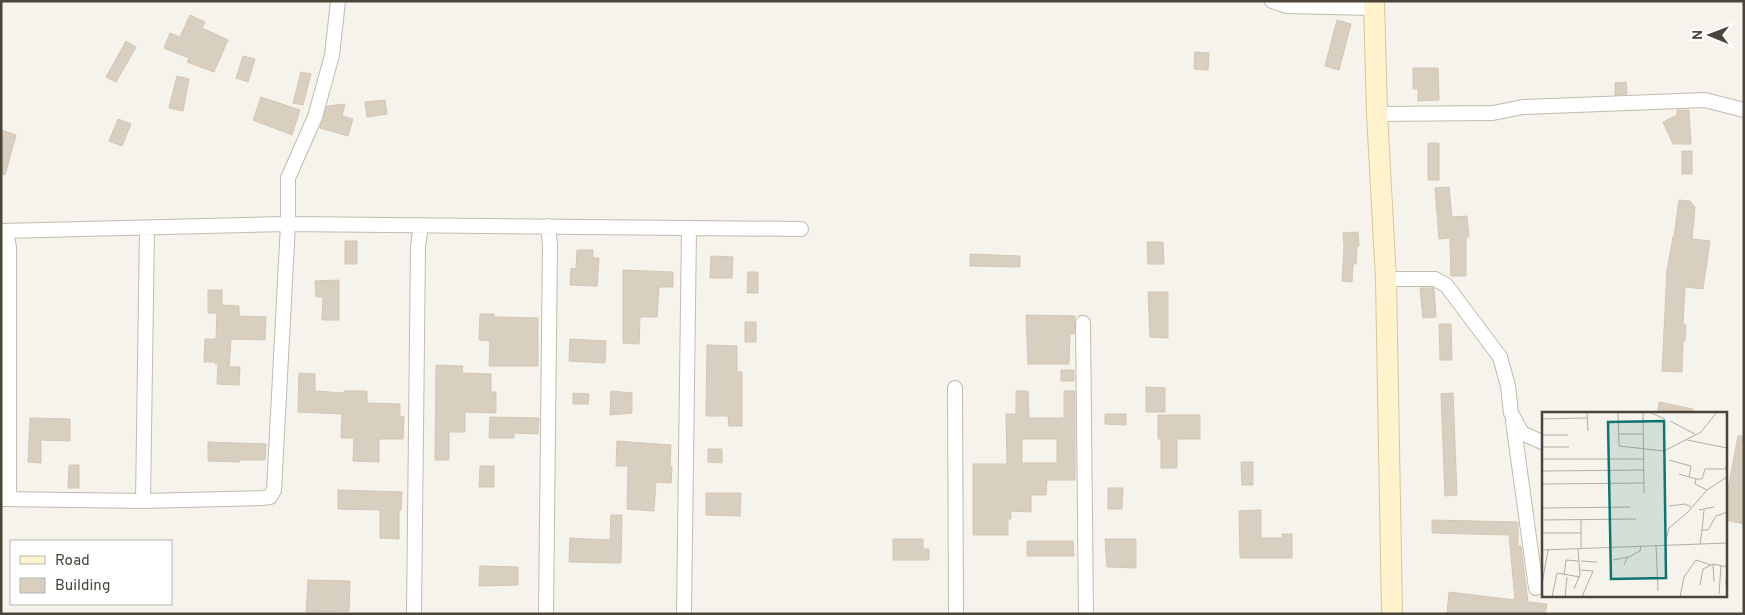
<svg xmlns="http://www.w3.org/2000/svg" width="1745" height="615" font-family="Overpass,sans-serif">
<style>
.building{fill:#d8cfc1;stroke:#d3c7b4;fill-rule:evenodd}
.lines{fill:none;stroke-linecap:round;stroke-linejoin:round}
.minor-casing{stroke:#c2bbae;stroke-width:16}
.secondary-casing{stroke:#d6c79b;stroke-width:22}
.minor{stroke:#fff;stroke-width:14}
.secondary{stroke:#fff3cd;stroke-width:20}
.inset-road{fill:none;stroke:#b2ada4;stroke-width:1}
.view{fill:#0f766e;fill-opacity:0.15;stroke:#0f766e;stroke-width:2.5}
.inset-edge{fill:none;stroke:#4b4439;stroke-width:2.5}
</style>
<rect width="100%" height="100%" fill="#f6f3ec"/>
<path class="building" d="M190 15 205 22 202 28 228 40 214 72 187 62 189 58 164 48 170 33 180 37Z
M1337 20 1351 24 1339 70 1325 66Z
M126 41 136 47 116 82 106 77Z
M1195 52 1209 53 1208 70 1194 69Z
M243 56 255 59 248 82 236 78Z
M1413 68H1438L1439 100 1418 101V89H1413Z
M301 72 311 74 303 105 293 103Z
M177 76 189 79 183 111 169 108Z
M1626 82 1627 94 1615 95V83Z
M261 97 300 110 292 135 253 120Z
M385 100 387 114 367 117 365 102Z
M345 104 342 116 353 119 348 136 320 128 327 106Z
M1677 110H1689L1691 144H1673L1663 122 1677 115Z
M118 119 131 124 122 146 109 141Z
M1 130 16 135 5 175 1 174Z
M1428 143H1439V180H1428Z
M1682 151H1692V174H1682Z
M1449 187 1452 217 1467 216 1469 237H1466V276H1451L1450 238 1439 239 1435 188Z
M1679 200 1690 201 1695 207 1692 239 1710 241 1703 289 1685 287 1683 324 1686 325 1685 341 1683 340 1682 372 1662 371 1667 270 1673 237H1674Z
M1358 232 1359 246H1357L1356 264H1353L1352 282 1342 281 1344 246 1343 233Z
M345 241H357V264H345Z
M1147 242H1163L1164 264H1148Z
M577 250H593V258H599L597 286 570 285 571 268 576 269Z
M970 254 1020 256V267L970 266Z
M711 256 733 257 732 278H710Z
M623 270 673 272V287H659L657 317H640L639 344 623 343Z
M748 272H758V293H747Z
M339 280V320H322L323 297H316L315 281Z
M1420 288H1434L1436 317 1423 318Z
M208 290H222V305L239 306V316L266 317 265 340 231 339 229 367H240L239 385 217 384 218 364H215V362H204L205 339H216L217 313H208Z
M1148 292H1168V338L1150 337Z
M480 314H494V317L538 318V366H489L490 341 479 340Z
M1026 315 1075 316 1074 334H1070L1069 364H1028Z
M745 322H756V342H745Z
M1439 324H1451L1452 360H1440Z
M570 339 606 341 605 363 569 361Z
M707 345 737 346V372H742V426H729L728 416H706Z
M436 365 463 366 462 373 491 374V392H496V413L465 412V432H449V460H435Z
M1061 370H1074V381H1061Z
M299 373 315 374V391L344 393V391H367V403L400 404V416L404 417 403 439H379V462L353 461 354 438H341L342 414 298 412Z
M1146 387 1165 388V412H1146Z
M611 391 632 393V413L610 415Z
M1016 391H1028L1029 418H1064V391H1075V480H1047L1046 495H1031V512L1011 511V519H1008V535H973V464H1007L1006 414H1016ZM1022 439H1057V463H1022Z
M573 393 589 394 588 404H573Z
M1453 393 1457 495 1445 496 1441 394Z
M1659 402 1693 409 1692 414H1657Z
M1105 414H1126V425L1105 424Z
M1158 415H1200V439H1177V468H1161V439H1158Z
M490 417 539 418 538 434 514 433V438H489Z
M30 418 70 419V441L41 440V463L28 462Z
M1738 436H1744V524L1726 520V489H1728Z
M617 441 671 445 670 466 672 467 671 483 656 482 654 511 627 509 628 466H616Z
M208 442 266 444 265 460H240V462L208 461Z
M708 449H722V463L708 462Z
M1241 462H1253V485H1242Z
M69 465H79V488H68Z
M480 466H494V487H479Z
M1108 488H1123L1122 509H1108Z
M338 490 402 492 401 510H399V539L380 538V510L338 509Z
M706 493H741L740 516 706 515Z
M1261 510V538H1282V534H1292V558H1240L1239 511Z
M611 515H622L621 563 569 562 570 538 610 540Z
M1432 520 1518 522V546H1521L1528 602 1547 604 1545 614H1447L1449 592 1515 600 1509 535 1432 533Z
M893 539H923V549H929V560H893Z
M1105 539H1136V568L1107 567Z
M1027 541H1073L1074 556H1027Z
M480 566 518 567V585L479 586Z
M308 580 350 581 349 611 306 612Z"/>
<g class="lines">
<g class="minor-casing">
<path id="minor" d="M1272 1 1286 6 1374 8
M1377 114 1493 113 1523 107 1705 100 1744 110
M1 231 288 224 801 229
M6 231 9 248V499
M1386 279H1435L1446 285 1500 357 1508 386 1511 413 1522 433 1544 443
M1083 323 1086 614
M955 388 956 614
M1513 421 1536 588
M1 499 143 501 262 498 270 497 274 490 288 224V178L315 117 332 55 338 1
M143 501 147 228
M414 614 418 246 421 225
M546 614 550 245 548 226
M684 614 689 228"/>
</g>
<g class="secondary-casing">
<path id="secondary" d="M1374 1 1377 114 1386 279 1392 614"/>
</g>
<use href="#minor" class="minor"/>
<use href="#secondary" class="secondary"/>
</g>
<g transform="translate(1542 412)">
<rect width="185" height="185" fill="#f6f3ec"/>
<path class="inset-road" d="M45 0 46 19M76 0 77 34 122 39 159 20 175 0M101 0 102 81M107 0 123 7M0 7 45 6M128 9 153 22M77 10H101M77 22H101M0 23H26M145 28 185 36M0 35H27M0 47H102M127 48 149 54 147 65M0 59 102 58M137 62 154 67M0 72 102 71M165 78 153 72 154 67H160L163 57H183L185 52M127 94 143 92 149 95M0 96 88 95M157 98 172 95M0 108 94 107M39 108V136M160 118 162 98M0 121H39M123 132 127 116 146 100 165 78 185 65M158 132 160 118H166L174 104 185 100M114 133 116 179M0 138 185 131M71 148 86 145M39 149 55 150M171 152 172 170M82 153 85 146 98 139 99 134M39 158 51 159 40 185M22 163 24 148 36 149M184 168 185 185M0 172 6 138M158 173 161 157 171 152 185 155M32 177 38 163 36 137M177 182 179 154M10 185 15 161 38 165M23 185 25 165M138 185 142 165 154 148 169 153"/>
<path class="view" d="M122 9 124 166 69 167 66 10Z"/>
<rect width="185" height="185" class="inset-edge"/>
</g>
<rect width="1745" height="615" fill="none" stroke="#4b4439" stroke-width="5"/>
<rect x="10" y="540" width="162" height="65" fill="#ffffff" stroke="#b7b4b0"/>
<rect x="20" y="556" width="25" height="8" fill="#fff3cd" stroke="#b7b4b0"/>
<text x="55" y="565" font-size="15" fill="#4b4439">Road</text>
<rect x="20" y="578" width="25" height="15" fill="#d8cfc1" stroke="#b7b4b0"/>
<text x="55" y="590" font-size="15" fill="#4b4439">Building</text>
<g transform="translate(1710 35) rotate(271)" stroke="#ffffff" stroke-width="4" paint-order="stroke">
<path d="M0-4L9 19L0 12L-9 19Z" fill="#4b4439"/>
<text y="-8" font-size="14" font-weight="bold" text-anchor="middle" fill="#4b4439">N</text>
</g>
</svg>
